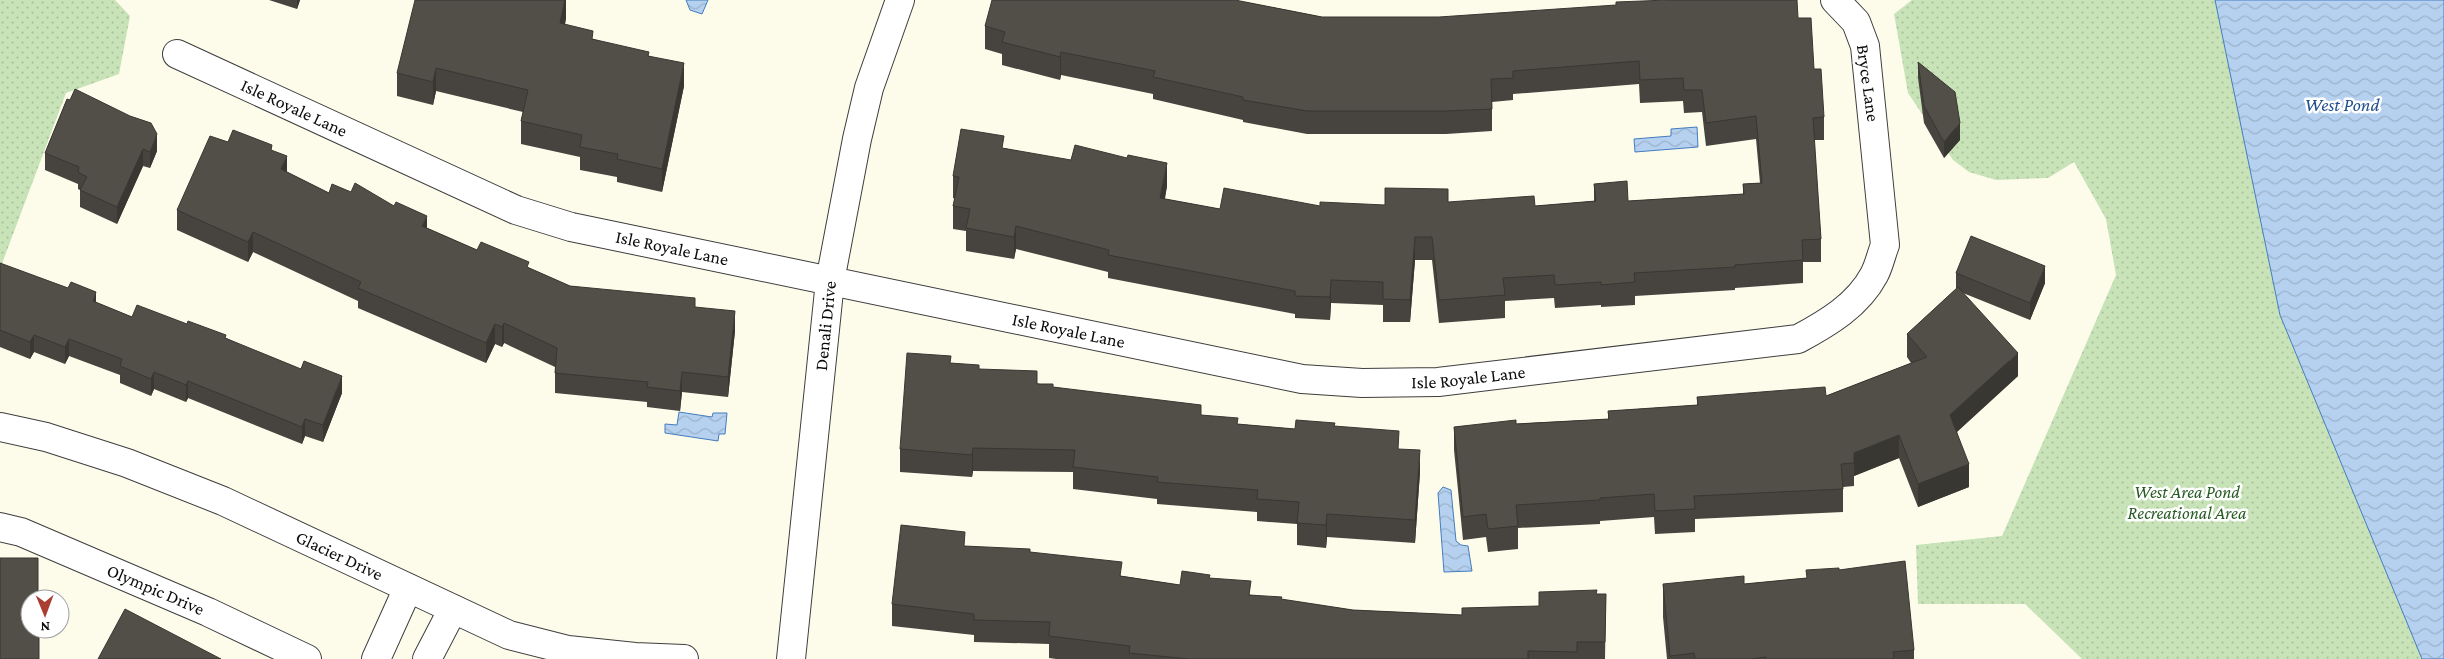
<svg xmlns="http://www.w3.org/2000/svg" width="2444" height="659" font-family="'Crimson Pro',serif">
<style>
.green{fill:url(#green-dots)}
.water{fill:url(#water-waves);stroke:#437cbe}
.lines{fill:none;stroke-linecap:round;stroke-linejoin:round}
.minor-casing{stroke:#3e3e3e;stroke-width:30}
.minor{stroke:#fff;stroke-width:28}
.wall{fill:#47433e}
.shaded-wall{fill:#393732}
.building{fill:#524e48;stroke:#393732}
.labels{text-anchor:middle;stroke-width:5;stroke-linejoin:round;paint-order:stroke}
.street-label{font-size:18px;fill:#0b0b0b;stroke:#fff}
.park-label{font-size:18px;font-style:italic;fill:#275b23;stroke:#fff}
.water-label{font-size:19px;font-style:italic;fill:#22508e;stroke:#fff}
</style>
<defs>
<pattern id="green-dots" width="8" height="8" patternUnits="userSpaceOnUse" patternTransform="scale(1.25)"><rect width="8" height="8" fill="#c9e3b8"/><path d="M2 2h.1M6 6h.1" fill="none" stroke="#abc19d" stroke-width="1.8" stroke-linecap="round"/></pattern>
<pattern id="water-waves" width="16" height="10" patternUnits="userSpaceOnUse" patternTransform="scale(1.25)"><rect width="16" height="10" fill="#b5d1ef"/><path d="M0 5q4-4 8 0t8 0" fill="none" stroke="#9ab2cc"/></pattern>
</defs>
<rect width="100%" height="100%" fill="#fdfceb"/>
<path class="green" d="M0 0H115L130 16 119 74 66 93 0 269Z
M1912 0H2215L2280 315 2422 659H2082L2025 604H1918L1916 545 2002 536 2116 275 2106 219 2074 162 2048 178 1996 180 1969 172 1953 160 1908 93 1894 14Z"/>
<path class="water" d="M686 0H708L702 14 690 10Z
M2215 0H2444V659H2422L2280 315Z
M1697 127 1698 147 1635 152 1634 139 1671 136V129Z
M679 412 712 417 713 413H727L725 434H719L718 441 665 433V424L677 425Z
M1443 487 1451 490 1456 541 1461 545 1468 546 1472 571 1444 572 1438 493Z"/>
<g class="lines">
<g class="minor-casing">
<g id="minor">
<path id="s1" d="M177 54 516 210 571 227 1302 379 1362 383 1438 382 1798 339C1828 323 1858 305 1874 275 1879 266 1881 255 1885 245L1865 46 1856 22 1835 0"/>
<path id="s2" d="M0 427 46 437 127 463 223 501 509 635 568 650 635 657 684 659"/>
<path id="s3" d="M0 527 21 532 208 612 307 659"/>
<path d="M376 659 408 588"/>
<path d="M427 659 453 609"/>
<path id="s4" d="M791 659 830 281 857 139 869 88 900 0"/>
</g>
</g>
<use href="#minor" class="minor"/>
</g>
<path class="wall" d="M269 0H300L297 9Z
M566 0V18L565 25 593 39 649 56 684 86 662 192 617 182V177L580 170V157L521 144V121L523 112 436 91 433 105 397 96V73Z
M1245 2 1322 17 1798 18 1814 69 1824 117V140H1814L1821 239V262H1803V283L1735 288V290L1635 296V305L1601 307V305L1555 308 1554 298 1505 301V318L1439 323 1432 260H1415L1410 322H1383V305L1331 303 1330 320 1295 318V314L1108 278V272L1016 249 1014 259 966 251V231L953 229V206L955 199 953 198V176L1004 148 1167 186 1165 199 1220 209 1385 205 1448 202 1535 206 1594 201V184L1628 201 1743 194V184L1760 183 1756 139 1706 146 1702 112 1684 113 1683 101 1640 103 1639 84 1513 94V100L1492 102V131L1446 134H1307L1243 122V120L1153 99V94L1061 75 1060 80 1002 65V54L985 49V26Z
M1918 62 1960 140 1944 158 1924 123 1918 78Z
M67 99 157 151 150 168 143 166 117 224 80 207V190L78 189V184L45 170V153Z
M228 142 272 150 287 172 329 193 427 228 477 250 529 268 570 286 695 307 735 331 728 397 682 392 680 411 647 407V402L555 393V367L504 343 502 347 495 344 486 363 358 308V301L253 252 248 262 177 230V210Z
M0 263 132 317 226 338 342 393 323 442 305 436 302 444 188 398 186 402 154 389 151 396 120 383V375L69 356 65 364 34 352 30 359 0 347Z
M1956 273 2045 283 2030 320 1963 293 2018 376 1957 432 1969 487 1918 507 1899 458 1854 476V486L1843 487V512L1695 519V532L1655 534 1654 517 1600 521V524L1518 528V549L1488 552 1486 537 1463 540 1454 450V427L1608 419V411L1697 405V397L1826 396 1911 363 1907 357V334L1956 289Z
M951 363 1053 387 1201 415 1238 424 1295 429 1335 426 1399 449 1420 472 1415 543 1327 537 1326 548 1297 545V524L1257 521V512L1157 504V499L1073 489V472L973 471 972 477 900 472V449Z
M965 546 1030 552 1122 576 1180 585 1210 578 1251 595 1353 610 1462 615 1539 606 1597 594H1606L1605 659H1056L1049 658V644L974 642V635L892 626V604Z
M1839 570 1914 650V659H1667L1663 617V584H1744L1806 578Z"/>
<path class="shaded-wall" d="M297 0H300L297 9Z
M565 0H566V18L560 47V23Z
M1061 52V75L1060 80V57Z
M684 63V86L662 192V169Z
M436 68V91L433 105V82Z
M1960 123V140L1944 158V142Z
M157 134V151L150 168V152Z
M143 149V166L117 224V207Z
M287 156V176L281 169Z
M1167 163V186L1160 221V198Z
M427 216V236L422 226Z
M1016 226V249L1014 259V237Z
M253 232V252L248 262V242Z
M1415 237V260L1410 322V300Z
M2045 266V283L2030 320V303Z
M1331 280V303L1330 320V297Z
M96 292V309L93 301Z
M735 311V331L728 397V377Z
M504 323V343L502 347V327Z
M495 324V344L486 363V343Z
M34 335V352L30 359V342Z
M69 339V356L65 364V347Z
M2018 353V376L1950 438V415Z
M154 372V389L151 396V379Z
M682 372V392L680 411V391Z
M342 376V393L323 442V425Z
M188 381V398L186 402V385Z
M305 419V436L302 444V427Z
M1899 435V458L1854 476V453Z
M973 448V471L972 477V455Z
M1420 450V472L1415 543V520Z
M1969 464V487L1918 507V484Z
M1327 514V537L1326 548V525Z"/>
<path class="building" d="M415 0H565L560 23 593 31 592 39 649 52 648 56 684 63 662 169 617 159 618 154 580 147 582 135 521 121 528 90 436 68 433 82 397 73Z
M992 0H1235L1322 17H1439L1616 5V2L1668 0H1797L1798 18H1811L1814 69H1821L1824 117 1813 118 1821 239 1802 240 1803 260 1735 265V267L1634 273 1635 282 1601 285V282L1555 285 1554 275 1503 278 1505 295 1439 300 1432 237H1415L1410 300 1383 299V282L1331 280 1330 297 1295 296V291L1108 255 1109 250 1016 226 1014 237 966 228 970 209 953 206 959 177 953 176 961 129 1004 136 1002 148 1071 160 1075 145 1127 158 1128 155 1167 163 1160 198 1220 209 1224 188 1320 206V202L1385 205V188L1448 189V202L1534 196 1535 206 1596 201 1594 184 1627 181 1628 201 1744 194 1743 184 1762 183 1756 116 1706 123 1702 90H1684L1683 78 1640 80 1639 61 1513 71V78L1491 79 1492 109 1446 111H1307L1243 100V97L1153 77 1155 71 1061 52 1060 57 1002 42 1005 32 985 26Z
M1918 62 1955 92 1960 123 1944 142 1924 106Z
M75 89 130 116 151 123 157 134 150 152 143 149 117 207 80 190 87 177 78 172 79 167 45 153 67 99 70 100Z
M233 130 272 145 271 150 287 156 281 169 329 193 332 184 351 192 355 183 394 206 396 202 427 216 422 226 477 250 481 242 529 262 527 267 570 286 695 298V307L735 311 728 377 682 372 680 391 647 387 648 382 555 373 557 348 504 323 502 327 495 324 486 343 358 288 361 282 253 232 248 242 177 210 210 136 228 142Z
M1971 236 2045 266 2030 303 1956 273Z
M0 263 68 288 71 282 96 292 93 301 132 317 137 305 187 324 188 321 226 335 225 338 301 369 304 361 342 376 323 425 305 419 302 427 188 381 186 385 154 372 151 379 120 366 122 359 69 339 65 347 34 335 30 342 0 330Z
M1958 287 2018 353 1950 415 1969 464 1918 484 1899 435 1854 453V463L1841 464 1843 489 1694 496 1695 509 1655 511 1654 494 1600 498V500L1516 505 1518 526 1488 529 1486 514 1463 517 1454 427 1516 420V424L1609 419 1608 411 1698 405 1697 397 1825 387 1826 396 1927 357 1907 334Z
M907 353 951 356 950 363 979 365V369L1037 371V384H1053V387L1201 405V415L1238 418 1237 424 1295 429 1296 420 1335 423 1334 426 1399 431 1398 449 1420 450 1415 520 1327 514 1326 525 1297 523 1299 502 1257 499 1258 490 1157 482 1158 477 1073 467 1075 450 973 448 972 455 900 449Z
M901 525 965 532 964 546 1030 549V552L1122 562 1120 576 1180 585 1182 571 1210 575 1209 578 1251 581 1249 595 1282 597 1281 599 1353 610 1462 615V608L1539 606V592L1597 590 1596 594H1606L1605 642H1577V652L1528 651V659H1189L1129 653 1130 646 1049 636 1050 622 974 620V614L892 604Z
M0 558H38V599H30V629H39V659H0Z
M1905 561 1914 650 1893 652 1894 657 1892 659H1766V657L1751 659H1695L1694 653 1670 656 1663 584 1744 576V584L1807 578 1806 570 1839 568V570Z
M125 609 221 659H98Z"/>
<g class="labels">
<g class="street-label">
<text transform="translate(1868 83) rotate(82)" y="6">Bryce Lane</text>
<text dy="6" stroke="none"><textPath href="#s1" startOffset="129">Isle Royale Lane</textPath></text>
<text dy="6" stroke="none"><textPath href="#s1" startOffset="534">Isle Royale Lane</textPath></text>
<text dy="6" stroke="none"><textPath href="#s4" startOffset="335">Denali Drive</textPath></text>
<text dy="6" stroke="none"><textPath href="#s1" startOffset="939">Isle Royale Lane</textPath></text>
<text dy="6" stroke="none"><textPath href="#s1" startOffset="1344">Isle Royale Lane</textPath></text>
<text dy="6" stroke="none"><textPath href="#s2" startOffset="364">Glacier Drive</textPath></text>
<text dy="6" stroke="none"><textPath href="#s3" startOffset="168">Olympic Drive</textPath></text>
</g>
<g class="park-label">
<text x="2187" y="498">West Area Pond<tspan x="2187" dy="21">Recreational Area</tspan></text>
</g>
<g class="water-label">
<text x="2342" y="111">West Pond</text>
</g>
</g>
<g transform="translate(45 614) rotate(179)"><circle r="24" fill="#ffffff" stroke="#9d9d9d"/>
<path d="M0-4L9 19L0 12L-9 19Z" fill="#ab3d32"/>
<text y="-8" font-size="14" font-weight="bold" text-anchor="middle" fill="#0b0b0b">N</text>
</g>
</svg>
